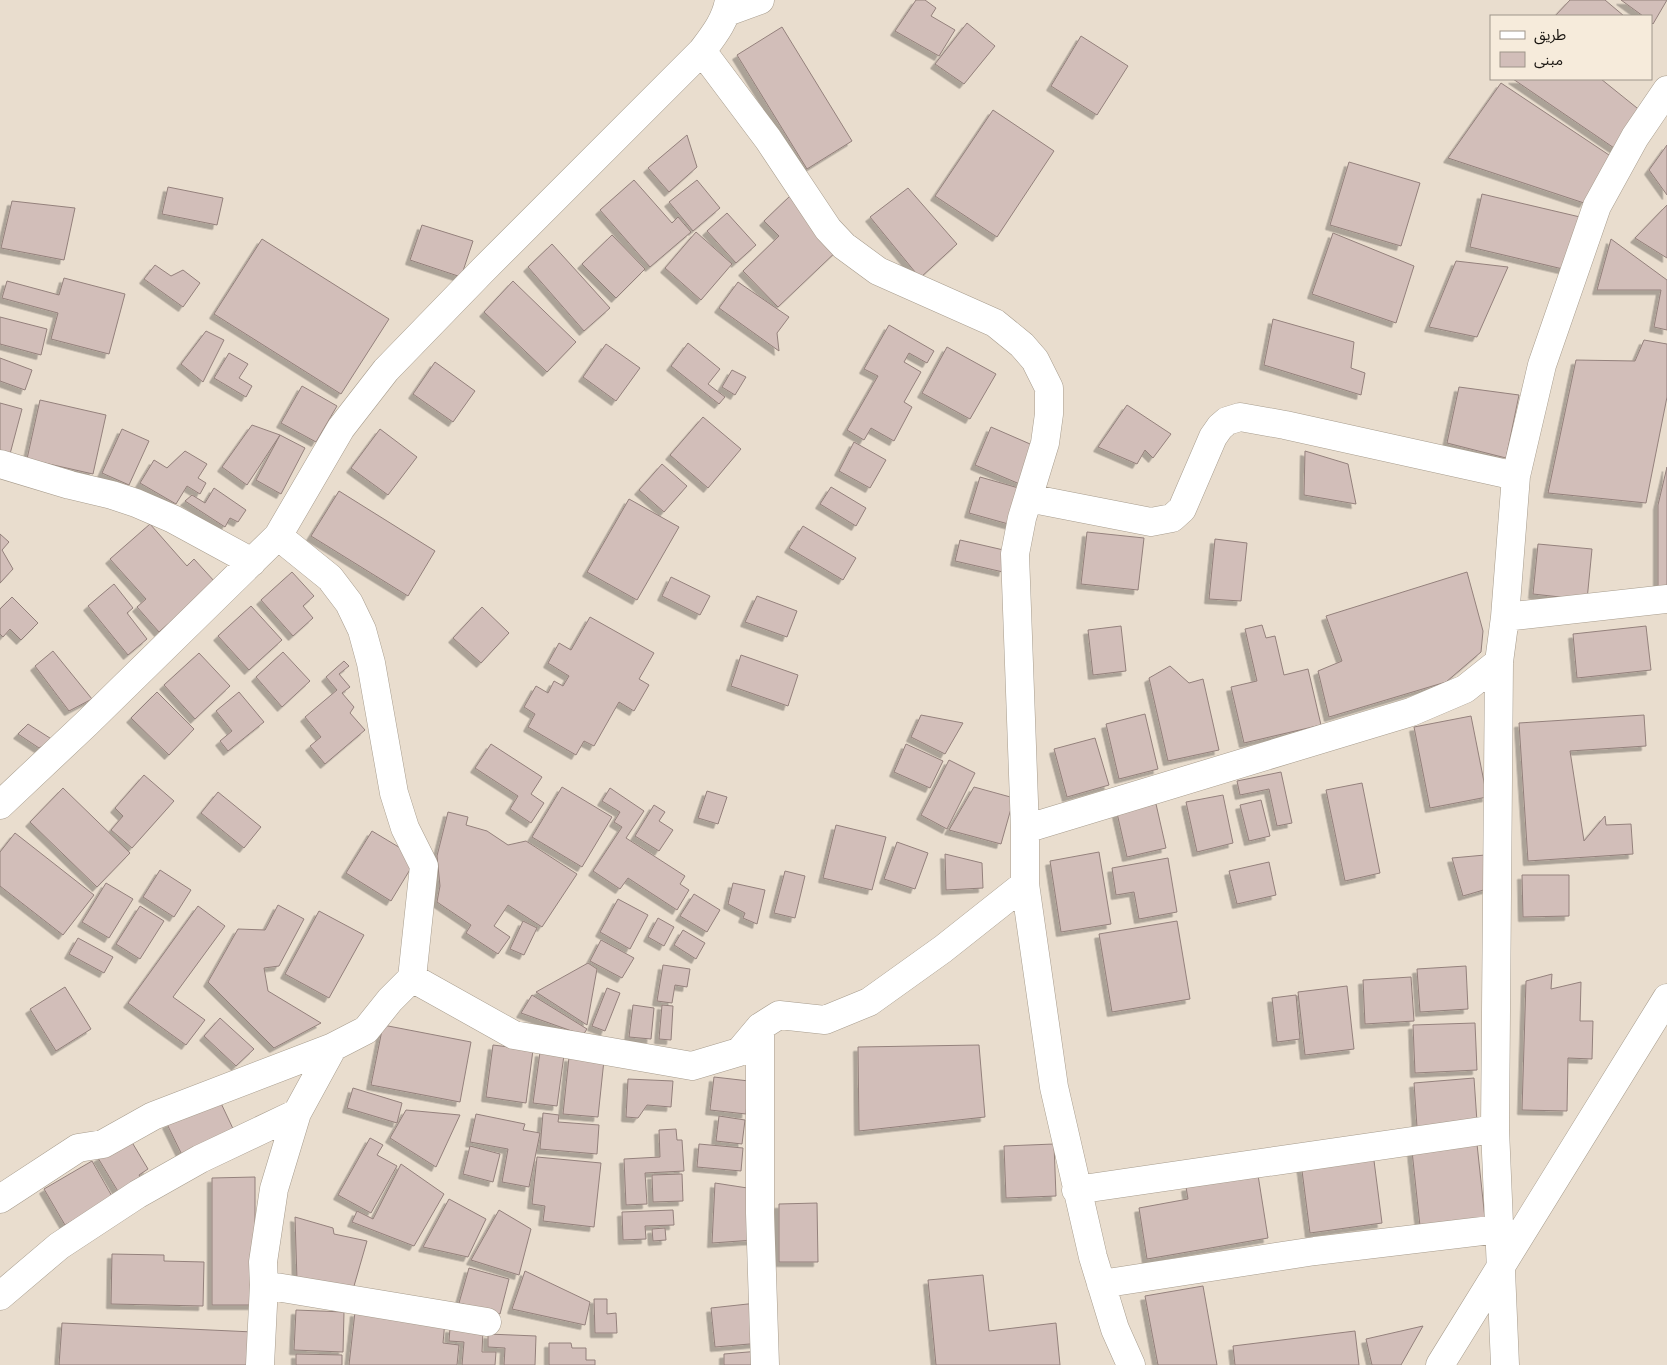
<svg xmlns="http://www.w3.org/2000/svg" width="1667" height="1365" font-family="Helvetica,'Noto Sans Arabic',sans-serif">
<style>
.building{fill:#d2beb9;stroke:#94817c;filter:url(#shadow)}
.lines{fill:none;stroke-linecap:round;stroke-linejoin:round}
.street-casing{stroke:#a79c8d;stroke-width:29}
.street{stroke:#fff;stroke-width:28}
</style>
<defs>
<filter id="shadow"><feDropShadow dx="-4.5" dy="4.5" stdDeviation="0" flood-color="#0004"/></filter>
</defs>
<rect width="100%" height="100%" fill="#e9ddce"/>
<path class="building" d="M916 0H925L936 8 931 16 955 30 939 56 895 31Z
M1570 0H1605L1624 16H1555Z
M1621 0H1667L1653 24 1651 22V16H1643Z
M967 23 995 46 964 84 935 64Z
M782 27 852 141 807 169 737 55Z
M1081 36 1128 66 1097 115 1051 86Z
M1513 79H1601L1642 112 1617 150Z
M1501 83 1612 157 1584 203 1448 158Z
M993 110 1054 151 997 237 935 196Z
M687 135 697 167 669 192 648 168Z
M1667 145V195L1649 170Z
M1349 162 1420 183 1401 246 1330 225Z
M634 180 672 223 678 217 691 232 650 267 600 210Z
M697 180 720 208 693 231 669 202Z
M168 187 223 198 217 225 162 214Z
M908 188 957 244 920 278 870 217Z
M1482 194 1580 217 1567 270 1470 247Z
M791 195 841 247 778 307 743 271 779 236 764 221Z
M12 201 75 208 64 260 1 248Z
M1667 205V258L1635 238Z
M727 213 756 245 736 263 707 231Z
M422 225 473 241 461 277 410 260Z
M696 232 732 264 701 300 665 268Z
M1333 233 1414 266 1396 323 1312 294Z
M612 235 645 269 616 298 582 264Z
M262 239 389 319 341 394 214 314Z
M1611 239 1667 280V330L1654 327 1661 290H1597Z
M552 244 610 308 584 331 528 267Z
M1456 261 1508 267 1477 337 1429 327Z
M155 265 171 276 183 270 200 283 183 307 144 279Z
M64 278 125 294 109 354 51 339 58 313 2 298 7 281 59 295Z
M513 281 576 342 547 372 484 312Z
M738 282 789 317 777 333 779 351 719 308Z
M0 317 47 329 41 355 0 344Z
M1273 319 1354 342 1351 368 1365 373 1361 395 1264 365Z
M889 325 934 351 927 363 909 353 904 362 921 372 904 402 912 407 894 441 871 428 864 440 847 430 878 376 864 369Z
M206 331 224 340 203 382 181 364Z
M1644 340 1667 344V397L1646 503 1548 493 1576 360 1635 361Z
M688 343 720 369 708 384 725 397 719 404 671 366Z
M606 344 640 368 616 401 583 377Z
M947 347 996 374 970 419 922 393Z
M229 353 248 364 239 378 252 386 246 397 214 378Z
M0 358 32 370 25 390 0 381Z
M435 362 475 391 453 422 413 394Z
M732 370 746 377 735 395 722 387Z
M302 386 337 406 316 442 281 423Z
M1459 387 1519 395 1506 458 1447 443Z
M40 400 106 415 93 474 27 459Z
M0 403 22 409 10 454 0 452Z
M1127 405 1171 434 1153 458 1145 450 1137 464 1098 447Z
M703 417 741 449 708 488 670 455Z
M252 425 280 435 247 485 222 467Z
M991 427 1037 447 1022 485 975 465Z
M122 429 149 441 129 485 102 473Z
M380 429 417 457 388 495 351 468Z
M280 435 305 448 281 494 256 480Z
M854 442 886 460 870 488 839 471Z
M185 451 207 464 198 478 206 483 200 494 187 486 176 504 140 483 154 460 167 468Z
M1305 451 1348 464 1356 504 1304 495Z
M662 464 687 486 664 512 639 490Z
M1667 467V590L1658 591V505Z
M980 477 1022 489 1012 525 969 513Z
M831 487 866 508 856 526 820 504Z
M214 488 246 510 238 522 230 518 225 527 185 501 192 495 205 503Z
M339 491 435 551 408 596 311 536Z
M629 499 679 527 637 600 587 572Z
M150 524 187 566 194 559 215 582 159 632 137 607 146 599 110 559Z
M803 526 856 558 843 580 789 548Z
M1087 532 1144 538 1138 590 1081 584Z
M0 534 9 542 2 550 13 569 0 583Z
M1215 539 1247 543 1241 601 1209 599Z
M960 540 1008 551 1003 572 955 561Z
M1538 544 1592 549 1587 600 1533 594Z
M292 572 314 596 303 606 313 618 293 636 261 600Z
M1467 572 1483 631 1481 652 1446 682 1329 717 1318 671 1342 661 1326 616Z
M671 577 710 596 700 615 662 596Z
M114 584 133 608 127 613 147 639 128 655 88 606Z
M757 596 797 611 787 637 745 622Z
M12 597 38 623 21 640 10 629 3 637 0 634V609Z
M251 606 282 640 249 670 218 636Z
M482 607 509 633 481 663 453 638Z
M590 617 654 653 639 679 649 685 634 711 619 702 594 746 584 741 576 755 528 727 535 714 524 707 536 686 548 693 554 681 563 686 569 676 548 663 559 643 571 650Z
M1262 625 1266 638 1275 636 1284 675 1308 669 1321 725 1244 743 1231 687 1257 681 1245 629Z
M1121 626 1126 671 1093 675 1088 630Z
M1646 626 1651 670 1577 678 1573 634Z
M53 651 92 699 69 711 35 666Z
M283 652 310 681 282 707 256 677Z
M199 653 230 686 195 719 164 685Z
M741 655 798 675 788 706 731 686Z
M344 661 349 666 339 674 350 687 342 693 354 707 350 713 365 730 325 764 310 746 321 737 305 717 337 690 326 677Z
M1170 666 1189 683 1203 679 1219 750 1168 761 1149 678Z
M157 692 194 729 169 755 131 718Z
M239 692 264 722 228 751 220 741 232 731 216 711Z
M1145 714 1158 769 1119 779 1106 724Z
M921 715 963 723 945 754 911 737Z
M1644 715 1646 746 1570 751 1584 841 1605 816 1606 825 1631 824 1633 854 1528 861 1519 723Z
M1471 716 1487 797 1430 808 1414 727Z
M28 724 53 740 39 748 18 734Z
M1095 738 1109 785 1067 797 1054 749Z
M491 744 542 777 531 794 544 803 531 823 510 809 518 796 475 768Z
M906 744 943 761 930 788 894 772Z
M949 760 975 773 947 829 921 815Z
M1281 772 1292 823 1277 826 1269 789 1240 795 1237 781Z
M144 775 174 801 132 848 111 830 123 816 115 808Z
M1362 783 1380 873 1345 881 1326 790Z
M562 787 612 817 582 867 532 837Z
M974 787 1014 798 1001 844 949 830Z
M63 788 130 853 97 887 30 822Z
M610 788 644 811 626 838 685 876 680 884 689 890 677 910 628 878 620 889 593 871 622 827 614 822 620 812 602 801Z
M707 791 727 797 718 824 698 818Z
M218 792 261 827 244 848 201 813Z
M1223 795 1233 843 1197 852 1186 802Z
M1261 800 1270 836 1249 841 1240 805Z
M1156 804 1166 848 1127 857 1117 813Z
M654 805 665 812 659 821 673 830 659 851 635 836Z
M448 812 468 817 466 825 487 831 508 845 526 841 577 874 542 927 508 905 494 926 510 937 498 954 466 933 471 925 437 902 440 886 437 856Z
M836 825 886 837 872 890 823 878Z
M372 831 417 858 391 901 346 873Z
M15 833 94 895 63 935 0 886V852Z
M897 842 928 853 915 889 884 879Z
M1099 852 1111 924 1061 932 1050 861Z
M945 854 982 863 983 888 946 890Z
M1485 855 1487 889 1463 896 1452 858Z
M1168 858 1177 912 1139 919 1134 892 1116 895 1112 868Z
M1269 862 1276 895 1237 904 1229 871Z
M160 870 191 890 174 917 143 897Z
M785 871 805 876 795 918 774 913Z
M1522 875H1569V916L1523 917Z
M106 883 133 899 109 938 82 922Z
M733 883 765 890 757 924 743 918 745 913 728 904Z
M694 894 720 910 707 932 680 916Z
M618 899 648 915 630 949 600 932Z
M278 905 304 919 279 966 264 968 268 991 321 1023 274 1048 208 982 238 929 265 930Z
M140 906 164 921 140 959 116 944Z
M198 906 225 926 173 997 205 1020 186 1045 128 1003Z
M319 911 364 935 329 998 285 974Z
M658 918 674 927 664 946 648 937Z
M523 921 537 928 524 955 510 949Z
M1177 921 1190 999 1112 1012 1099 934Z
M683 930 705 943 696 959 674 945Z
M78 938 113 957 104 973 69 954Z
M601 940 634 958 622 978 590 961Z
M588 963 597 969 587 1025 536 992Z
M663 965 690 969 687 987 675 985 672 1003 657 1001Z
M1466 966 1468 1009 1420 1012 1417 969Z
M1552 974 1551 989 1581 982 1580 1021H1593L1592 1059 1568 1058 1567 1111 1522 1110 1526 981Z
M1411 977 1414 1021 1365 1024 1363 980Z
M1347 986 1354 1049 1305 1055 1298 992Z
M65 987 91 1029 56 1051 30 1009Z
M607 988 620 993 605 1031 592 1026Z
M532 995 587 1029 583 1035 521 1013Z
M1296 995 1300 1039 1277 1042 1272 998Z
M633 1005 654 1008 651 1039 629 1037Z
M662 1005 673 1006 671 1040 659 1039Z
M220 1018 254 1049 236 1066 204 1036Z
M1475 1023 1477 1070 1415 1073 1413 1025Z
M383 1025 471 1042 460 1102 371 1085Z
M493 1045 533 1050 526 1103 486 1097Z
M979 1045 985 1117 859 1131 858 1047Z
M540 1052 564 1055 557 1106 533 1103Z
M569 1057 604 1060 598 1117 563 1114Z
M714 1077 749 1081 746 1114 710 1110Z
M1474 1078 1477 1122 1417 1127 1414 1083Z
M628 1079 673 1081 671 1107 647 1105 638 1118 626 1117Z
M353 1088 402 1103 397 1123 347 1108Z
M219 1099 236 1135 184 1159 167 1124Z
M406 1110 460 1115 436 1167 390 1138Z
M543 1113 559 1115 558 1122 599 1125 597 1154 540 1149Z
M476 1114 525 1124 523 1130 540 1133 529 1187 502 1182 508 1149 470 1142Z
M719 1116 745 1120 742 1144 716 1141Z
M676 1129 677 1140H682L684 1171 645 1173 647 1204 626 1205 624 1159 660 1157 659 1130Z
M370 1138 383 1145 377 1155 397 1166 371 1213 338 1195Z
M130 1139 148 1169 139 1175 142 1180 119 1193 98 1158Z
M699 1144 743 1148 741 1171 697 1167Z
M1054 1144 1056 1196 1006 1198 1004 1146Z
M1477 1144 1485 1219 1420 1226 1412 1151Z
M470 1146 500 1154 493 1182 463 1174Z
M1373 1153 1382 1223 1310 1233 1301 1163Z
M537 1157 601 1163 594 1227 543 1221 545 1206 532 1204Z
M92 1161 113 1198 65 1225 44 1189Z
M401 1164 444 1194 414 1246 352 1222 357 1211 373 1219Z
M682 1174 683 1201 653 1202 652 1175Z
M1258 1175 1268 1238 1147 1259 1139 1208 1188 1199 1186 1187Z
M255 1177V1305H212V1178Z
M715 1183 754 1189V1240L712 1243Z
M449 1199 486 1219 468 1257 423 1247Z
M817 1203 818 1262H779V1204Z
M499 1210 531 1229 519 1275 471 1260Z
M673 1210 674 1225 645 1226 646 1239 623 1240 622 1212Z
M295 1217 333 1228 334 1234 367 1241 354 1286 297 1280Z
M665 1228 666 1240 653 1241 652 1229Z
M112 1254 164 1255V1261L204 1262 203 1306 111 1304Z
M469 1268 509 1279 500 1314 459 1303Z
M525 1271 590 1302 585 1325 512 1309Z
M983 1275 989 1331 1056 1323 1060 1365H936L928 1280Z
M1203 1286 1217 1365H1158L1145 1296Z
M594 1299H607V1314L616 1313 617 1333H595Z
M757 1303 761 1343 715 1347 711 1308Z
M296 1310 344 1312 343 1352 294 1350Z
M355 1312 445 1321 443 1343 459 1345 457 1365H349Z
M62 1323 253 1332 251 1365H59Z
M1423 1326 1401 1365H1372L1366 1339Z
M450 1328 483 1330 482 1352H496L495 1365H462L464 1342 449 1341Z
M1355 1331 1359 1365H1235L1233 1346Z
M488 1334 536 1336 535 1365H504L505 1348 488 1347Z
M549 1343H571L572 1348H586V1360H595V1365H549Z
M760 1351 761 1365H724V1354Z
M296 1354 342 1355V1365H296Z"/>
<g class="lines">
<g class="street-casing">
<path id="street" d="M727 12 760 0
M702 51 768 139 828 229 844 246 878 271 995 323 1022 345 1035 360 1049 388V414L1045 443 1022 518 1015 554 1025 829
M0 464 70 485 112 495 136 503 173 519 252 562
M1028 498 1151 522 1172 518 1182 509 1213 437 1220 427 1227 421 1240 417 1285 425 1516 476
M1505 617 1667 599
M1499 662 1495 1129 1505 1365
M0 805 87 723 278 536 341 428 386 370 483 270 702 51C714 35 726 20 729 0
M412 978 514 1035 692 1066 739 1052 760 1027 779 1015 825 1020 869 1002 943 949 1025 884
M760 1027V1213L765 1365
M1076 1190 1495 1129
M0 1199 78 1148 103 1144 153 1116 333 1047 366 1030 390 1000 412 978 424 866 405 828 394 793 371 663 362 630 349 603 330 578 278 536
M1101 1284 1315 1251 1499 1229
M264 1285 487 1322
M0 1296 59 1246 138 1194 200 1159 297 1113
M260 1365 264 1285 263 1262 274 1189 297 1113 333 1047
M1131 1365 1115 1329 1093 1257 1054 1087 1025 884V829L1411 712 1465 689 1499 662 1505 617 1516 476 1542 365 1597 206 1635 137 1667 90
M1440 1365 1667 998"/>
</g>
<use href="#street" class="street"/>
</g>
<rect x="1490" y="15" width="162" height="65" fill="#f6ebdb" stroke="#9e958a"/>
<rect x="1500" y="31" width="25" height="8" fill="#ffffff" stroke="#9e958a"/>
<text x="1534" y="40" font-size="15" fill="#191510">طريق</text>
<rect x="1500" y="52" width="25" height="15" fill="#d2beb9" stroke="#9e958a"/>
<text x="1534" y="65" font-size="15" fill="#191510">مبنى</text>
</svg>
